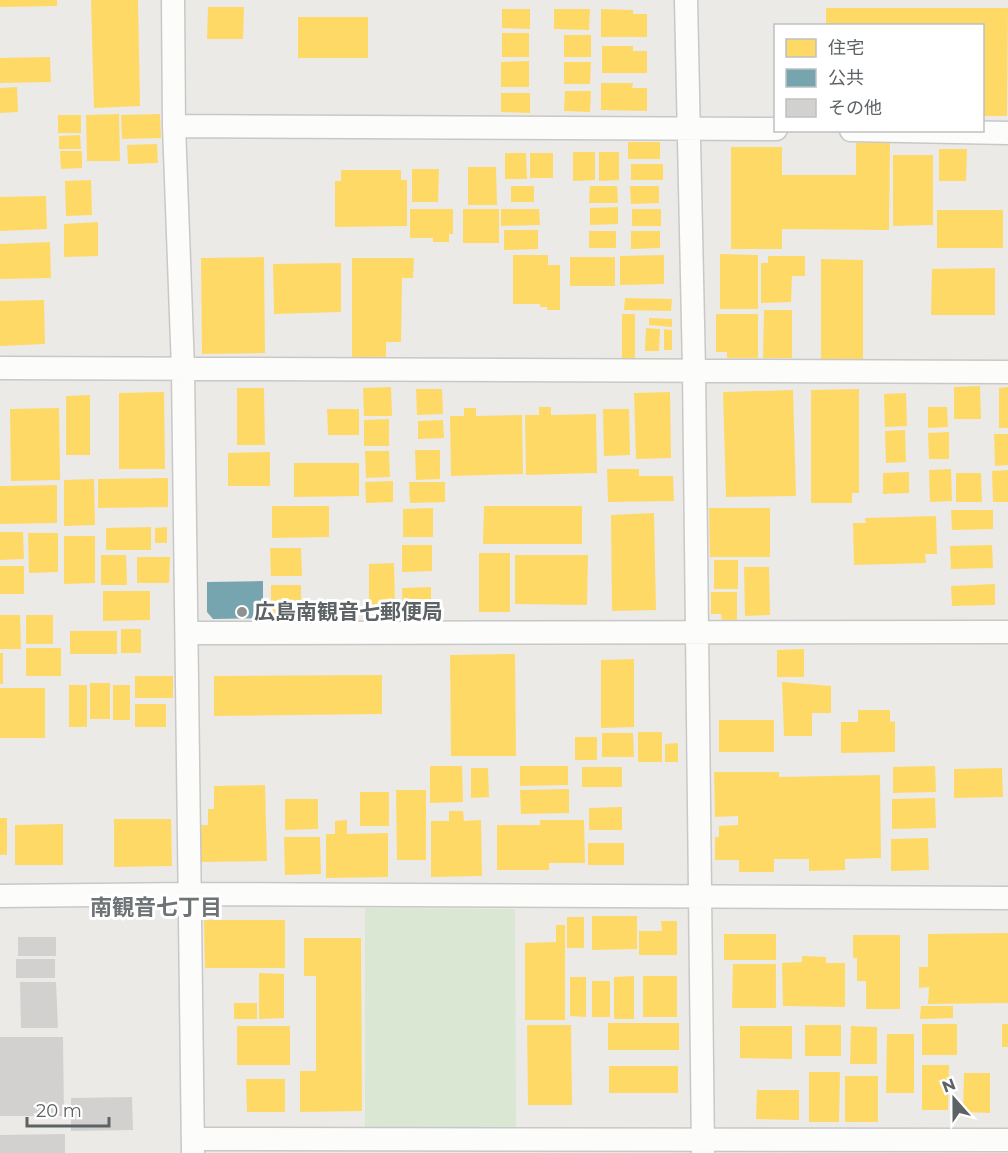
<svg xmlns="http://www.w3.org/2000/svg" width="1008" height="1153" font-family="Montserrat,'Noto Sans JP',sans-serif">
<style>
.green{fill:#d9e7d3}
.homes{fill:#ffd966}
.public{fill:#76a5af}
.building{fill:#d3d1d0}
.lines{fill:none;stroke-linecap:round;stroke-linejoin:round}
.minor-casing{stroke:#c8c8c8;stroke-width:25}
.minor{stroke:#fcfcfb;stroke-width:22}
.poi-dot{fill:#8f9292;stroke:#fff;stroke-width:2}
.labels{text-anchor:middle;stroke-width:6;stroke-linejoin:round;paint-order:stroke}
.poi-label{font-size:21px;font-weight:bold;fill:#5d6265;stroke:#fff;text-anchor:start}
.neighbourhood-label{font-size:22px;font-weight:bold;fill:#6e7476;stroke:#fff}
</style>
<rect width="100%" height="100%" fill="#eceae7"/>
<path class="green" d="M365 908 515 909 516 1128 365 1129Z"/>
<path class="homes" d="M0 0H57V6L0 7Z
M91 0H138L140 106 94 108Z
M208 7H244L243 39H207Z
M826 8H1008L1007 116H982V26H826Z
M502 9H530V29L502 28Z
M554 9H590L589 30 554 29Z
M601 9 633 10V14H647V37H601Z
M298 17H368V58H298Z
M502 33H529V57H502Z
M564 35H591V57H564Z
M602 46H633V51H647V73H602Z
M50 57 51 82 0 83V58Z
M529 61V87H501V62Z
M564 62H591L590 84H564Z
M601 83H633L632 88H647V111L601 110Z
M17 87 18 112 0 113V88Z
M565 91H591L590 112 564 111Z
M501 93H530V113L501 112Z
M119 114 120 161H87L86 115Z
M160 114 161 138 122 139 121 115Z
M58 115H81V133H58Z
M80 135 81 149H59V136Z
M628 142H660V159H628Z
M856 143H890L889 230 782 229V249H731V147H782V175H856Z
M157 144 158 163 128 164 127 145Z
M939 149H967L966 181H939Z
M60 151H82V168L61 169Z
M573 152H595V180L573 181Z
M599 152H619V180L599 181Z
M505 153H526L527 179H505Z
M530 153H553V178H530Z
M893 155H933V225L893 226Z
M631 164H663V180H631Z
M468 167H496L497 205H468Z
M412 169H439L438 202H412Z
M341 170H401V180H407V226L335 227V181H341Z
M91 180 92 215 66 216 65 181Z
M511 186H534V202H511Z
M590 186H617L618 203H589Z
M630 186H659V203L631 204Z
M46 196 47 229 0 231V197Z
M618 207V224L590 225V208Z
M410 209H453V234H449V242H433V238H410Z
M463 209H499V243H463Z
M501 209H539L540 225 501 226Z
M632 209H661V226H632Z
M937 210H1003V248H937Z
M98 222V256L64 257V224Z
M504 230H538V249L504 250Z
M589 231H616V248H589Z
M631 231H660V248L631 249Z
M50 242 51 278 0 279V244Z
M720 254 758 255V309H720Z
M513 255H548V265H560V310H547V307H540V304H513Z
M664 255V284L620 285V256Z
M768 256H805V276H792L791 302 761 303V263H768Z
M264 257 265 353 202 354 201 258Z
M570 257H615V286H570Z
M352 258H414L413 278H402L401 342H386V362H352Z
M821 259 863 260V359H821Z
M341 263V312L274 314 273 264Z
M995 268V315H931L932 269Z
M625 298 672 299 671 311 624 310Z
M44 300 45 344 0 346V301Z
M764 310H792V358H763Z
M622 314H635V359H622Z
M716 314H758V358H727V352H716Z
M649 318 672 319V327L649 325Z
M646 328 660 329 659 351H645Z
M664 329 672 330V350H664Z
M980 386 981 419H954V387Z
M391 387 392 416H364L363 388Z
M1008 387V428H999V388Z
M237 388H264L265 445H237Z
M416 389H442L443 414 417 415Z
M859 389V493H852V503H811V390Z
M793 390 796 496 726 497 723 392Z
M164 392 165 469H119V393Z
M670 392 671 458 636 459 634 393Z
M906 393 907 426 885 427 884 394Z
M90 395V455H66V396Z
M539 407H551V415L596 414 597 473 526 475 525 415H539Z
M928 407H947L948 427 928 428Z
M59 408 60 480 11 481 10 409Z
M464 408H476V416L522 415 523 474 451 476 450 416H464Z
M327 409H359V435H328Z
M603 409H629L630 455 604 456Z
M389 419V446H364V420Z
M443 420 444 438 418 439V421Z
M905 430 906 462 886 463 885 431Z
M949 432V459H929L928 433Z
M994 434H1008V465L995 466Z
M415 450H440V479L416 480Z
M365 451H389L390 477 366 478Z
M270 452V486H228V453Z
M294 463H359V496L294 497Z
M607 469H639V476H673L674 501 608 502Z
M951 469 952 501 930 502 929 470Z
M1008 470V502H993L992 471Z
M909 472V493L883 494V473Z
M956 473H981L982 502H956Z
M168 478V507L98 508V479Z
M94 479 95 525 64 526V480Z
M393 481V502L366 503 365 482Z
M409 482H445V502L410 503Z
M57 485V523L0 524V486Z
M272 506H329V537L272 538Z
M484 506H582V544H483Z
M433 508V537H403V509Z
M709 508H770V557H710Z
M951 510H993V529L952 530Z
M654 513 656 610 612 611 611 515Z
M936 516 937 554H925L926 563 854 565 853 523H866L865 518Z
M151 527V550H106V528Z
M167 527V543H155V528Z
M0 532H23L24 559 0 560Z
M28 533H58V572L29 573Z
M64 536H95V583L64 584Z
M402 545H432V571L402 572Z
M992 545 993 568 951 569 950 546Z
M270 548H301L302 576H271Z
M479 553H510V612H479Z
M101 555H126L127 585H101Z
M515 555H588L587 605 515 604Z
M137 557H170L169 583H137Z
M714 560H738V589H714Z
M394 563 395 606H369V564Z
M0 566H24V594H0Z
M744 567H769L770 615 745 616Z
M995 584V605L952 606 951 586Z
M271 585H301V615H271Z
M431 587V614L403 615 402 588Z
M103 591H150V620L103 621Z
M711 592H737V622H722L721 614H711Z
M0 615H20L21 649H0Z
M26 615H53V644H26Z
M121 629H141V653H121Z
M70 631H117V654H70Z
M26 648H61V676H26Z
M804 649V677H777V650Z
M0 653H3V684H0Z
M515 654 516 756H451L450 655Z
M634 659V727L601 728V660Z
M382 675V714L214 716V676Z
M135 676H173V698H135Z
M782 682 831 686V713H812V736H784Z
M90 683H110V719H90Z
M69 685H87V727H69Z
M113 685H130V720H113Z
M0 688H45V738H0Z
M135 704H166V727H135Z
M858 710H890V722L895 721V752L841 753V722H858Z
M719 720H774V752H719Z
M638 732H662V762H638Z
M602 733H633L634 757H602Z
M575 737H597V760H575Z
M678 743V762H665V744Z
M430 766H462L463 802 430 803Z
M520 766H568V785L520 786Z
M935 766 936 792 893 793V767Z
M582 767H622V787H582Z
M471 768H488L489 797 471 798Z
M1002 768 1003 797 954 798V769Z
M714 772H779V777L880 775 881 858 845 859V870L809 871V859H774V872H739V860H715V837H719V826L738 825V816L715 817Z
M265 785 267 861 201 862V825H208V809H214V786Z
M569 789V813L521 814 520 790Z
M396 790H426V860H397Z
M360 792H389V826H360Z
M935 798 936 828 892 829V799Z
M285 799H318V829L285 830Z
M622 807V830H589V808Z
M449 811H463L464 821 481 820 482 876 431 877V821H449Z
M0 818H7V855H0Z
M114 819H171L172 866 114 867Z
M347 820V834L388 833V877L326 878V834H335V821Z
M540 820H584L585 863H549V870H497V825H540Z
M63 824V865H15V825Z
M284 837H320L321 874 285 875Z
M928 838 929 870 891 871V839Z
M588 843H624V865H588Z
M592 916H637V949L592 950Z
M567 917H584V948H567Z
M204 920H285V968H205Z
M661 921H677V955H639V931H662Z
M556 925H565V1020H525V943L556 942Z
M1008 933V1003L928 1004 929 987 919 988V967H928V934Z
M724 934H776V960H724Z
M853 935H900V1009H866V981H857V958H853Z
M304 938H361L362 1111 300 1112V1071H316V976H304Z
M802 956 826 957V963H845V1007L783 1006 782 963 802 962Z
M733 964H776V1008H732Z
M259 973 284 974V1018L259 1019Z
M634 976V1019H614V977Z
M643 976H677V1017H643Z
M570 977H586V1017L570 1016Z
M592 981H610V1017H592Z
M234 1003H257V1019H234Z
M921 1006H953V1018L920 1019Z
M608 1023H679V1050H608Z
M922 1024H957V1055H922Z
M1002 1024H1008V1047H1002Z
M527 1025H571L572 1105H528Z
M805 1025H841V1056H805Z
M237 1026H290V1065H237Z
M740 1026H792V1059L740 1058Z
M851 1026 877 1027V1064H850Z
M887 1034H914V1093H886Z
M922 1065H949L948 1110H922Z
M609 1066H678V1093H609Z
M809 1072H840L839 1122H809Z
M964 1073H990V1113L963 1112Z
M845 1076H878V1122H845Z
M246 1079H285V1112H247Z
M757 1090H799V1120L756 1119Z"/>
<path class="public" d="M263 581V618L213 619 207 612V582Z"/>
<path class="building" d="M18 937H56V956H18Z
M16 959H55V978H16Z
M20 982H56L58 1028H21Z
M0 1037H63L64 1116H0Z
M132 1097 133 1130 71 1131V1098Z
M65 1134V1153H0V1135Z"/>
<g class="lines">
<g class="minor-casing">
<path id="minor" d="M173 0 174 126 183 369 193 1153
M686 0 694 370 703 1153
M174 126 776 129
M851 130 1008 133
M0 368 1008 372
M187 633 1008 632
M0 896 189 894 1008 898
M193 1139 1008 1140"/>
</g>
<use href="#minor" class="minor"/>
</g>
<circle class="poi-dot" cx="242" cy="612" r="6"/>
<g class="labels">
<g class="poi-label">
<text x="254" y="619">広島南観音七郵便局</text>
</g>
<g class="neighbourhood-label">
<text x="156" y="915">南観音七丁目</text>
</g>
</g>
<rect x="774" y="24" width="210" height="108" fill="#ffffff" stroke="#bec0c1" stroke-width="1.5"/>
<rect x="786" y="39" width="30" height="18" fill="#ffd966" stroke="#bec0c1" stroke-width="1.5"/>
<text x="828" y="54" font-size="18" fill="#5d6265">住宅</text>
<rect x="786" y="69" width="30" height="18" fill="#76a5af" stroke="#bec0c1" stroke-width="1.5"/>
<text x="828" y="84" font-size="18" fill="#5d6265">公共</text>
<rect x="786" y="99" width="30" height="18" fill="#d3d1d0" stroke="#bec0c1" stroke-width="1.5"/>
<text x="828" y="114" font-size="18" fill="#5d6265">その他</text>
<g transform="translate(954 1099) rotate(339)" stroke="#ffffff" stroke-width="4.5" paint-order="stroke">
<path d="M0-4.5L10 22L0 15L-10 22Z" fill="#5d6265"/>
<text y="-9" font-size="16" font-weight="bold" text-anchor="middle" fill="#5d6265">N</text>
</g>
<path d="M27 1117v9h82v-9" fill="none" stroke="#5d6265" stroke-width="3"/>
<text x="36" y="1117" font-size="18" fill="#5d6265" stroke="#ffffff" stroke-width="4.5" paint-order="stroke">20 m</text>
</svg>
